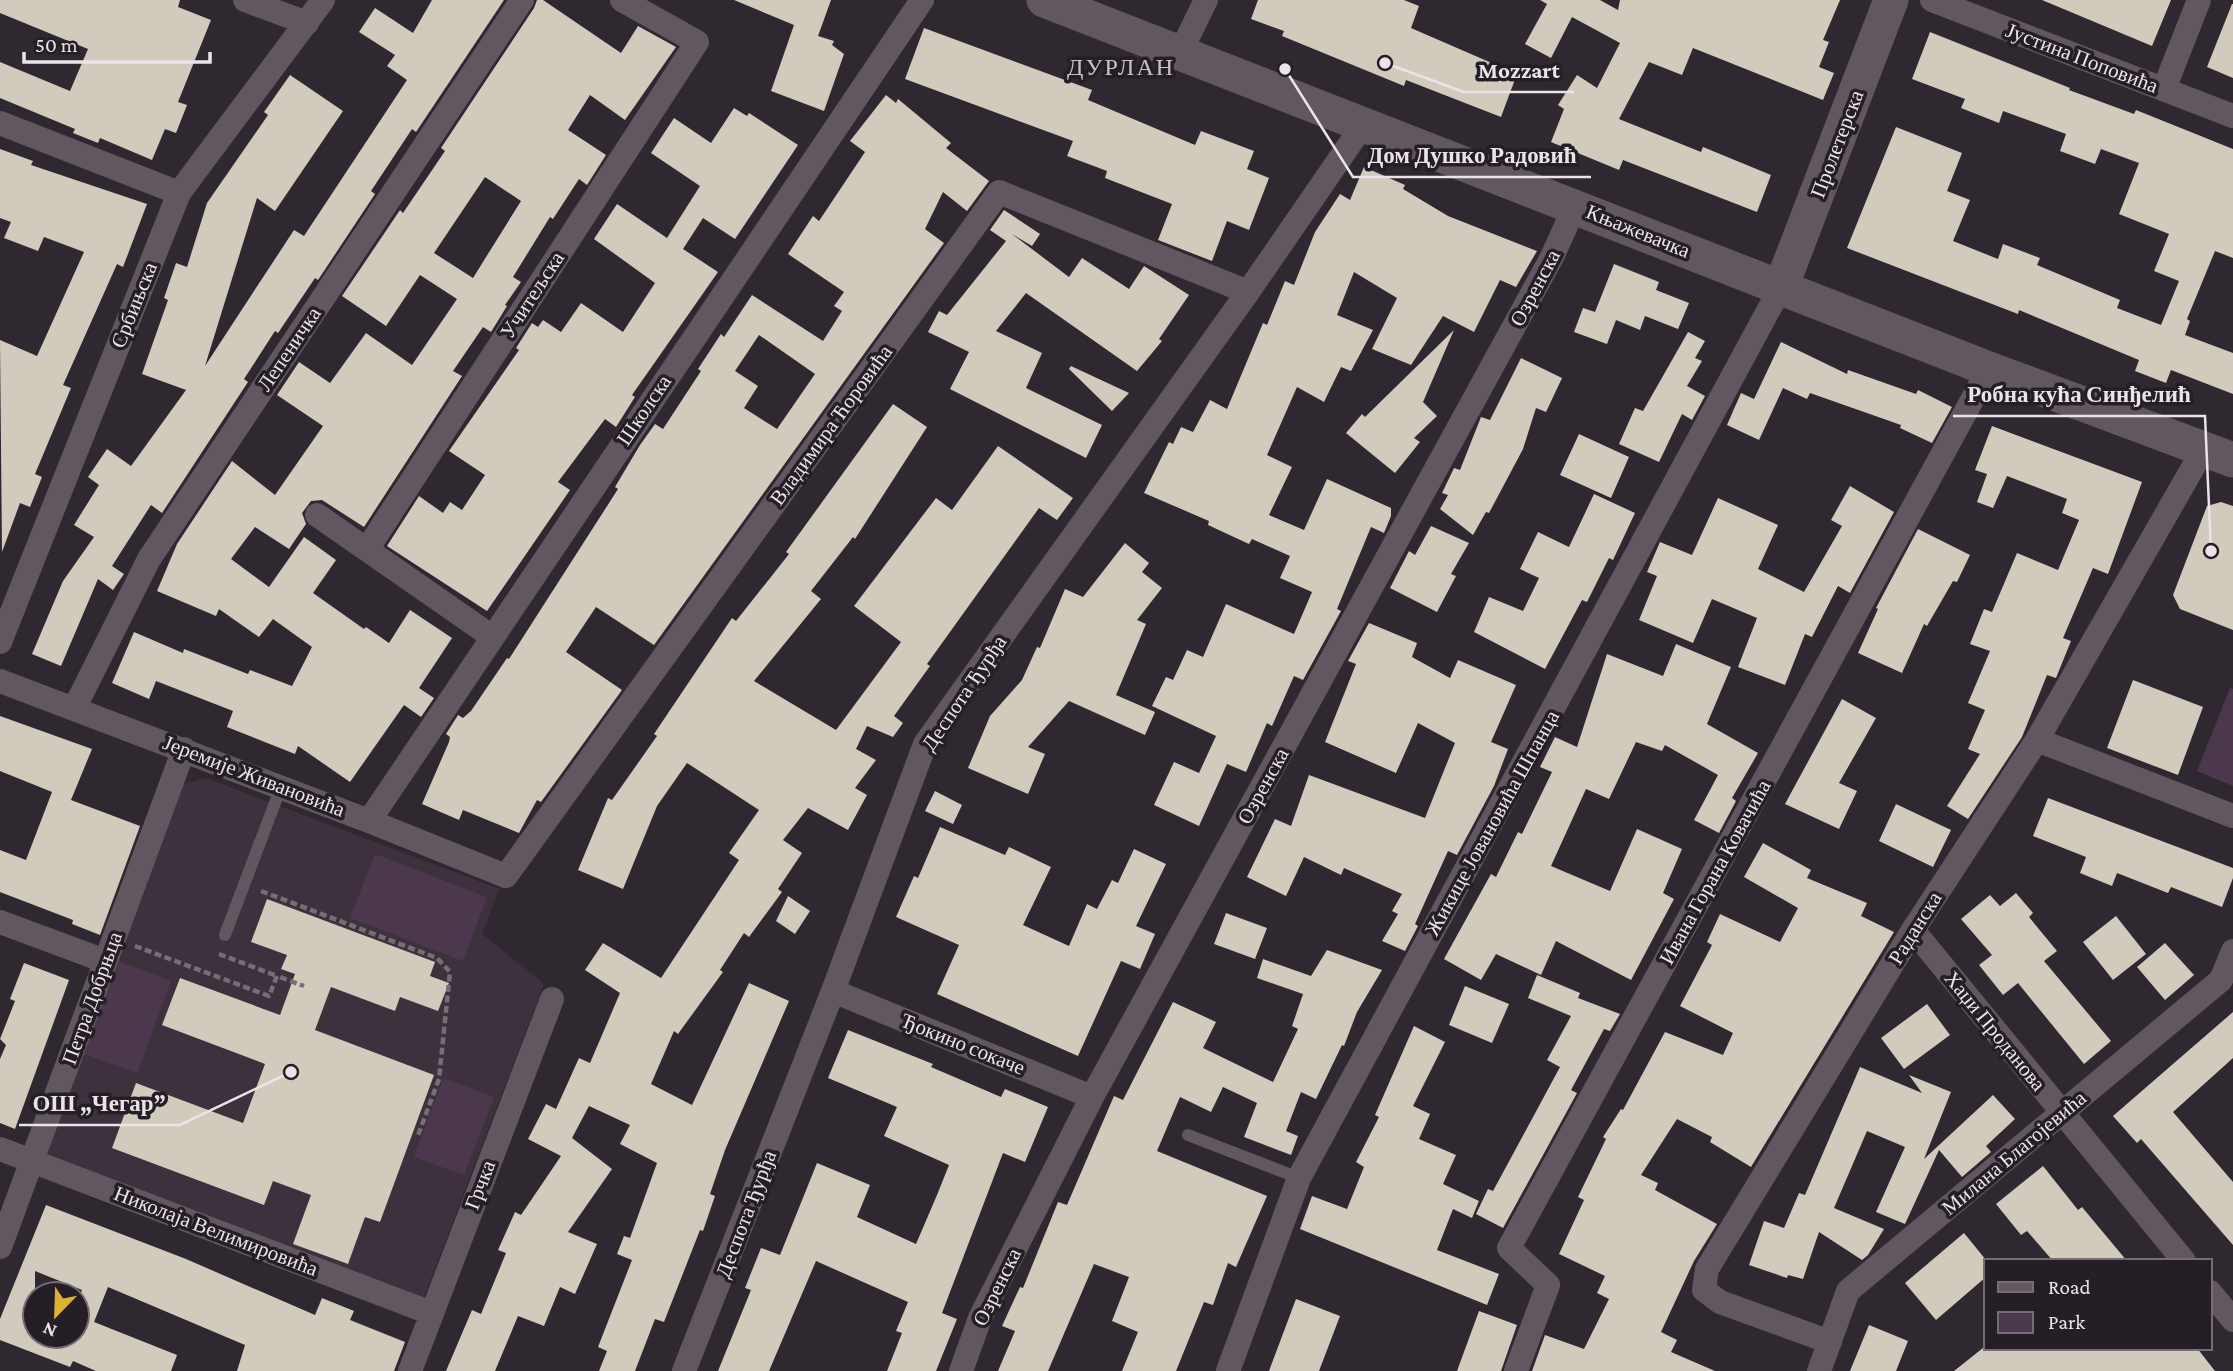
<svg xmlns="http://www.w3.org/2000/svg" width="2233" height="1371" font-family="'Crimson Pro',serif">
<style>
.built{fill:#3d313d}
.green{fill:#4c384d}
.building{fill:#d0cbbd;fill-rule:evenodd}
.lines{fill:none;stroke-linecap:round;stroke-linejoin:round}
.path{stroke:#756e75;stroke-width:4.5;stroke-dasharray:7 3.5;stroke-linecap:butt}
.lane{stroke:#615760;stroke-width:12}
.street{stroke:#615760;stroke-width:24}
.secondary{stroke:#615760;stroke-width:35}
.labels{text-anchor:middle;stroke-width:7;stroke-linejoin:round;paint-order:stroke}
.street-label{font-size:21px;fill:#eae4e9;stroke:#261e26}
.quarter-label{font-size:24px;letter-spacing:2px;fill:#cac0ca;stroke:#261e26}
.leader{fill:none;stroke:#eae4e9;stroke-width:2.5}
.callout-dot{fill:#eae4e9;stroke:#261e26;stroke-width:2.5}
.callout-label{font-size:23px;text-anchor:middle;font-weight:bold;fill:#eae4e9;stroke:#261e26;stroke-width:7;stroke-linejoin:round;paint-order:stroke}
</style>
<rect width="100%" height="100%" fill="#302830"/>
<path class="built" d="M206 778 499 889 482 934 544 984 424 1297 413 1303 39 1160 179 785Z"/>
<path class="green" d="M2230 688 2233 689V786L2197 771Z
M375 854 487 897 463 961 350 918Z
M118 961 171 981 137 1073 84 1054Z
M443 1078 494 1097 464 1175 414 1157Z"/>
<path class="building" d="M0 0H180L178 7 211 20 178 102 187 105 176 133 165 129 152 160 100 138 98 143 73 133 75 129 0 98V62L70 91 88 49 0 13Z
M432 0H504L416 132 412 129 371 191 375 194 318 280 315 278 278 333 275 331 244 379 248 382 162 513 151 505 112 566 124 574 113 590 98 579 61 666 32 654 63 581 94 537 74 525 99 485 88 477 107 449 131 466 186 390 142 374 168 300 164 298 176 263 187 267 207 203 268 115 264 112 290 75 343 111 275 211 257 198 205 366 294 230 304 236 407 80 387 66 395 55 359 32 375 8 413 33Z
M537 0H543L621 53 638 26 676 47 625 120 590 95 568 130 606 155 587 185 579 179 553 219 550 217 513 277 521 282 505 305 507 306 491 332 483 327 453 371 462 376 364 527 322 500 311 501 302 513 306 524 289 549 255 527 231 559 269 587 304 537 336 560 313 593 364 629 366 627 389 643 410 610 452 638 419 688 434 698 421 717 404 705 350 782 298 746 295 754 227 727 233 711 156 681 149 699 112 683 134 632 183 653 184 649 248 674 250 670 292 686 312 647 273 619 259 637 219 609 216 616 157 591 177 544 232 461 275 495 323 426 277 395 299 362 330 383 366 333 412 365 457 299 420 275 386 326 342 296 400 210 403 213 445 151 441 148 534 8ZM485 177 521 201 473 278 434 253Z
M734 0H831L818 36 834 41 832 45 844 54 824 111 771 91 794 25Z
M1258 0H1404L1419 6 1411 28 1517 74 1501 117 1406 80 1404 86 1282 36 1284 31 1251 19Z
M1540 0H1600L1618 10 1620 0H1840L1823 40 1829 42 1819 67 1834 73 1823 100 1693 48 1682 75 1649 62 1619 119 1701 152 1703 147 1771 175 1757 212 1623 160 1619 170 1551 142 1564 109 1558 105 1577 75 1597 88 1620 43 1572 17 1551 58 1525 44 1547 4Z
M2042 0H2171L2152 46Z
M2232 4H2233V78L2207 67Z
M924 28 1092 90 1088 100 1195 145 1201 131 1254 151 1247 169 1269 178 1249 230 1227 221 1212 261 1158 240 1172 204 1105 178 1107 171 1067 156 1073 141 905 79Z
M1930 32 2070 88 2069 90 2134 114 2136 110 2233 149V258L2215 251 2187 319 2190 321 2185 335 2233 353V394L2171 370 2166 383 2135 371 2139 360 2019 310 2018 314 1847 248 1896 127 1962 153 1947 191 1970 200 1953 241 1998 259 2003 244 2040 258 2037 265 2120 300 2117 308 2161 325 2179 281 2154 271 2169 234 2119 214 2139 163 2101 149 2095 164 2060 151 2066 134 2003 111 1999 123 1961 108 1965 99 1912 79Z
M886 95 896 103 898 99 951 143 946 148 989 181 967 211 943 192 925 229 944 243 654 645 596 607 566 652 622 690 541 802 537 800 519 833 463 810 459 820 422 804 449 742 450 737 446 734 458 715 463 718 471 711 507 658 509 659 618 489 615 487 640 445 655 424 663 429 701 371 698 369 721 334 724 337 752 295 823 341 842 311 834 306 844 292 788 254 813 216 819 221 865 152 850 141ZM759 335 815 374 777 429 744 408 758 386 735 371Z
M734 108 747 116 749 113 798 145 735 239 703 218 683 249 718 272 632 395 635 397 616 427 605 419 558 482 570 490 487 611 387 546 419 496 443 513 450 502 462 510 485 475 449 451 519 350 516 348 532 323 538 327 543 320 561 332 581 303 623 332 655 283 594 239 617 204 667 238 700 186 651 153 674 118 711 143Z
M0 149 33 161 31 165 147 204 123 267 117 264 63 385 71 388 35 474 42 477 30 507 20 503 2 552 0 340 37 356 84 252 44 237 38 251 4 238 11 222 0 218Z
M1364 167 1405 185 1403 189 1448 216 1537 251 1516 287 1500 280 1474 332 1443 316 1411 365 1372 349 1397 298 1354 272 1337 315 1373 330 1351 371 1341 367 1324 402 1297 387 1267 455 1292 467 1269 515 1304 530 1327 479 1391 508V516L1384 533 1371 527 1337 609 1341 611 1303 680 1294 676 1272 726 1267 723 1246 772 1227 764 1199 826 1154 805 1174 762 1199 773 1216 736 1152 706 1166 677 1173 680 1187 650 1203 657 1226 604 1294 634 1312 592 1280 578 1290 556 1252 539 1249 544 1208 525 1209 521 1144 493 1169 442 1173 444 1181 427 1193 432 1210 400 1227 409 1263 323 1267 325 1285 281 1294 285 1315 232 1340 194 1350 200Z
M1004 210 1040 234 1032 246 1012 234 1069 277 1082 258 1129 289 1144 266 1189 295 1159 339 1162 341 1137 371 1026 293 996 331 1042 353 1026 388 1102 425 1086 458 950 389 969 352 928 332 939 311 947 315 1006 241 990 230Z
M1614 264 1659 282 1656 290 1689 303 1678 329 1645 316 1640 330 1616 320 1607 344 1574 332 1583 308 1595 312Z
M1454 330 1423 402 1437 416 1414 438 1420 442 1395 473 1346 433 1362 414 1365 417Z
M1688 332 1705 341 1695 358 1702 361 1687 386 1705 396 1692 420 1682 414 1659 462 1619 444 1635 408 1643 411Z
M1781 342 1847 374 1848 370 1916 394 1918 390 1952 407 1932 443 1900 428 1901 425 1810 393 1807 399 1783 388 1759 440 1727 425 1741 393 1754 399Z
M1521 358 1562 378 1546 412 1536 408 1523 449 1489 513 1486 512 1473 535 1440 509 1448 495 1442 493 1454 468 1460 470 1481 417 1490 420Z
M1071 366 1129 393 1112 411 1069 369Z
M893 404 927 427 855 539 853 537 811 591 821 599 754 681 836 730 901 642 854 606 936 498 952 510 998 446 1073 498 1057 520 1039 508 927 664 930 666 894 716 903 723 893 737 867 726 856 749 876 760 855 788 867 795 848 830 808 808 783 840 802 853 778 889 782 892 749 937 744 933 720 970 723 972 678 1034 674 1031 651 1084 692 1105 749 983 789 1001 725 1150 710 1194 715 1196 703 1231 700 1230 664 1322 655 1319 635 1371H599L607 1351 598 1347 632 1260 617 1254 624 1236 630 1238 657 1163 620 1144 630 1125 589 1106 572 1138 612 1169 568 1232 597 1244 575 1294 560 1287 544 1326 518 1316 495 1371H446L472 1310 481 1314 506 1253 498 1250 515 1212 521 1215 561 1156 528 1139 546 1104 556 1109 579 1058 590 1063 620 993 585 970 603 943 661 978 739 860 729 853 759 810 687 763 657 806 623 889 578 870 608 798 612 800 657 736 654 734 732 618 736 621 789 554 786 552Z
M1992 426 2142 482 2108 574 2093 568 2063 638 2071 641 2056 678 2047 675 2022 737 1968 819 1947 806 1980 754 1968 749 1985 710 1968 703 1990 651 1970 644 1984 609 1992 612 2017 553 2058 570 2079 520 2062 513 2067 499 2007 476 1993 508 1977 502 1987 474 1975 470Z
M1579 434 1629 457 1611 498 1560 475Z
M1850 486 1894 512 1850 593 1838 586 1812 637 1805 634 1785 685 1738 667 1757 618 1712 599 1693 643 1639 620 1657 576 1647 572 1660 542 1692 555 1718 498 1778 525 1758 569 1804 592 1842 526 1831 520Z
M1594 494 1635 513 1613 560 1609 558 1587 602 1582 600 1545 669 1474 632 1489 597 1523 611 1539 578 1520 569 1538 532 1569 547Z
M2221 502 2233 506V630L2180 609 2173 595 2207 506Z
M1431 526 1469 543 1451 574 1456 576 1437 612 1390 588 1409 551 1415 555Z
M1918 529 1970 555 1957 582 1953 581 1927 626 1924 624 1902 673 1858 653 1878 609 1876 608Z
M1125 543 1149 563 1142 572 1162 588 1137 620 1146 624 1116 695 1155 712 1145 735 1069 701 1028 747 1045 754 1028 794 968 768 990 716 1022 680 1037 647 1040 648 1065 589 1083 597Z
M1369 623 1417 643 1412 657 1450 678 1458 660 1516 685 1491 742 1508 749 1494 786 1457 855 1448 851 1415 924 1418 926 1405 951 1382 941 1398 914 1392 911 1402 894 1344 868 1341 875 1304 857 1286 896 1247 877 1275 819 1291 826 1309 775 1425 818 1455 743 1418 723 1396 773 1325 742 1356 664 1348 661Z
M1676 644 1731 667 1707 724 1758 753 1732 798 1736 801 1719 833 1694 820 1718 775 1665 745 1662 751 1636 742 1609 799 1586 789 1551 866 1610 891 1637 829 1682 849 1663 893 1674 899 1631 980 1556 941 1541 975 1496 954 1481 980 1444 959 1491 874 1496 877 1518 832 1522 834 1552 772 1540 767 1555 737 1577 747 1607 654 1663 676Z
M2133 680 2203 707 2178 775 2107 748Z
M1842 699 1876 718 1839 783 1857 791 1839 829 1785 804Z
M0 716 92 749 71 800 140 826 100 935 72 924 73 920 0 892V850L26 860 52 792 0 771Z
M935 791 962 805 953 824 925 811Z
M2048 798 2233 868V878L2222 907 2171 887 2168 893 2117 873 2112 886 2080 873 2086 857 2033 836Z
M1896 804 1951 830 1933 867 1879 841Z
M940 827 1005 855 1009 847 1051 867 1023 925 1069 946 1087 904 1097 909 1112 880 1118 883 1134 849 1166 864 1136 926 1155 934 1140 969 1121 961 1078 1056 937 994 959 945 896 917 914 876 918 878Z
M1763 843 1811 870 1807 878 1867 903 1861 916 1894 932 1751 1167 1710 1142 1712 1137 1677 1119 1641 1175 1658 1183 1655 1190 1717 1224 1694 1261 1661 1332 1677 1340 1671 1352 1715 1371H1532L1545 1335 1584 1349 1609 1299 1597 1293 1605 1276 1559 1254 1584 1200 1578 1197 1606 1139 1603 1137 1621 1109 1623 1110 1665 1032 1723 1055 1733 1033 1680 1006 1712 945 1707 942 1720 914 1780 942 1798 908 1744 877Z
M2016 893 2033 913 2029 917 2057 951 2044 961 2111 1041 2084 1064 2018 983 2003 995 1979 965 1992 955 1961 919 1990 895 2000 906Z
M788 896 810 911 795 934 776 921Z
M267 899 435 962 430 976 449 983 438 1011 400 997 395 1011 331 987 315 1030 434 1075 380 1222 365 1217 348 1264 293 1244 311 1195 273 1181 264 1205 112 1148 136 1083 243 1123 265 1064 162 1025 180 978 280 1015 295 974 281 969 287 955 251 942Z
M1226 913 1267 928 1255 959 1214 944Z
M2116 916 2146 954 2113 980 2083 942Z
M2165 943 2194 975 2165 1000 2137 967Z
M1327 950 1382 970 1357 1012 1344 1046 1342 1045 1316 1099 1301 1092 1286 1131 1298 1136 1291 1155 1244 1137 1257 1103 1223 1087 1211 1112 1180 1097 1157 1151 1267 1196 1236 1267 1228 1263 1213 1305 1204 1302 1176 1371H1122L1138 1332 1112 1321 1129 1277 1094 1264 1048 1371H998L1015 1331 1002 1326 1020 1287 1023 1288 1058 1202 1067 1205 1114 1096 1123 1100 1173 1002 1216 1022 1203 1048 1273 1082 1298 1029 1292 1026 1303 994 1257 978 1263 959 1311 976Z
M24 963 69 980 15 1129 0 1123V1059L6 1045 0 1039 15 1001 10 999Z
M1537 975 1580 993 1578 998 1620 1014 1610 1031 1604 1029 1571 1090 1577 1093 1503 1228 1476 1214 1488 1189 1493 1191 1560 1067 1547 1060 1571 1016 1528 998Z
M1465 986 1509 1004 1492 1043 1449 1025Z
M1927 1004 1950 1035 1904 1069 1881 1038Z
M2233 1012V1058L2173 1112 2233 1182V1245L2141 1139 2137 1143 2113 1116Z
M1414 1026 1445 1042 1413 1106 1430 1114 1419 1139 1456 1155 1443 1184 1479 1201 1472 1218 1453 1209 1437 1250 1499 1274 1487 1305 1300 1229 1312 1196 1347 1209 1364 1167 1356 1162 1379 1117 1375 1115Z
M848 1030 933 1064 931 1067 1001 1097 1005 1089 1048 1107 1025 1162 1003 1153 942 1313 957 1319 936 1371H887L902 1333 896 1331 908 1302 816 1261 769 1371H718L751 1290 745 1288 761 1248 780 1255 817 1163 870 1185 857 1217 916 1244 937 1195 949 1165 884 1136 897 1107 828 1078Z
M1860 1067 1922 1093 1909 1075 1951 1092 1924 1159 1993 1095 2015 1119 1986 1146 1991 1152 1962 1177 1939 1150 1905 1224 1876 1212 1905 1147 1867 1131 1834 1208 1884 1229 1868 1255 1862 1260 1819 1232 1803 1279 1788 1275 1787 1278 1749 1265 1764 1221 1784 1228 1799 1193 1805 1195Z
M2043 1166 2078 1210 2082 1207 2127 1261H2053L2027 1231 2021 1235 1996 1204Z
M46 1205 186 1259 315 1315 322 1298 354 1311 350 1320 405 1342 394 1371H237L245 1345 108 1287 94 1322 177 1355 171 1371H96L73 1361 70 1367 0 1340V1319ZM35 1271 82 1290 77 1302V1336H35Z
M1964 1233 1986 1260V1277L1936 1320 1905 1283Z
M1296 1299 1340 1316 1319 1371H1269Z
M1479 1311 1517 1325 1501 1371H1457Z
M1869 1325 1908 1341 1896 1371H1850Z
M1983 1348H2197L2215 1371H1954Z"/>
<g class="lines">
<path class="path" d="M261 891 437 958 450 972 439 1079 417 1138
M135 946 269 996 277 976 304 986
M219 954 277 976"/>
<path class="lane" d="M225 935 281 787
M1188 1135 1299 1178"/>
<path class="street" d="M245 0 307 23
M1932 0 2233 116
M1180 53 1206 0
M2164 89 2199 0
M0 123 179 193
M317 515 491 636
M368 548 697 42 622 0
M0 642 179 193 323 0
M0 681 369 821 506 876 999 192 1248 292
M74 709 149 559 522 0
M2037 740 2233 816
M369 821 922 0
M0 922 105 961
M1913 930 2184 1261
M833 991 1092 1097
M0 1149 431 1313
M0 1247 184 749
M2210 1292 2233 1320
M1830 1342 1720 1302 1704 1290 1707 1269 1913 930 2037 740 2203 450
M410 1371 552 999
M684 1371 833 991 925 744 1248 292 1363 125
M961 1371 980 1318 1092 1097 1552 257 1575 206
M1228 1371 1299 1178 1781 287
M1516 1371 1548 1285 1509 1248 1989 369
M1819 1371 1848 1291 2221 980 2233 951"/>
<path class="secondary" d="M1044 0 1989 369 2233 460
M1781 287 1891 0"/>
</g>
<g class="labels">
<g class="street-label">
<text transform="translate(2082 58) rotate(21)" y="7">Јустина Поповића</text>
<text transform="translate(1837 144) rotate(-69)" y="7">Пролетерска</text>
<text transform="translate(1638 231) rotate(22)" y="7">Књажевачка</text>
<text transform="translate(1535 288) rotate(-62)" y="7">Озренска</text>
<text transform="translate(532 295) rotate(-57)" y="7">Учитељска</text>
<text transform="translate(134 305) rotate(-68)" y="7">Србињска</text>
<text transform="translate(289 349) rotate(-56)" y="7">Лепеничка</text>
<text transform="translate(644 410) rotate(-56)" y="7">Школска</text>
<text transform="translate(831 425) rotate(-54)" y="7">Владимира Ћоровића</text>
<text transform="translate(964 693) rotate(-56)" y="7">Деспота Ђурђа</text>
<text transform="translate(254 776) rotate(21)" y="7">Јеремије Живановића</text>
<text transform="translate(1263 786) rotate(-61)" y="7">Озренска</text>
<text transform="translate(1492 823) rotate(-61)" y="7">Жикице Јовановића Шпанца</text>
<text transform="translate(1715 872) rotate(-61)" y="7">Ивана Горана Ковачића</text>
<text transform="translate(1915 928) rotate(-58)" y="7">Раданска</text>
<text transform="translate(92 998) rotate(-70)" y="7">Петра Добрњца</text>
<text transform="translate(1995 1031) rotate(51)" y="7">Хаџи Проданова</text>
<text transform="translate(963 1044) rotate(22)" y="7">Ђокино сокаче</text>
<text transform="translate(2014 1153) rotate(-40)" y="7">Милана Благојевића</text>
<text transform="translate(480 1185) rotate(-69)" y="7">Грчка</text>
<text transform="translate(746 1214) rotate(-69)" y="7">Деспота Ђурђа</text>
<text transform="translate(216 1231) rotate(21)" y="7">Николаја Велимировића</text>
<text transform="translate(997 1287) rotate(-64)" y="7">Озренска</text>
</g>
<g class="quarter-label">
<text x="1121" y="75">ДУРЛАН</text>
</g>
</g>
<path class="leader" d="M1385 63L1464 92H1574M1285 69L1353 177H1591M2211 551L2205 416H1953M291 1072L180 1125H19"/>
<g class="callout-dot">
<circle cx="1385" cy="63" r="7"/>
<circle cx="1285" cy="69" r="7"/>
<circle cx="2211" cy="551" r="7"/>
<circle cx="291" cy="1072" r="7"/>
</g>
<g class="callout-label">
<text x="1519" y="78">Mozzart</text>
<text x="1472" y="163">Дом Душко Радовић</text>
<text x="2079" y="402">Робна кућа Синђелић</text>
<text x="99" y="1111">ОШ „Чегар”</text>
</g>
<rect x="1984" y="1259" width="228" height="91" fill="#261e26" stroke="#746d74" stroke-width="2"/>
<rect x="1998" y="1282" width="35" height="10" fill="#615760" stroke="#746d74" stroke-width="2"/>
<text x="2048" y="1294" font-size="21" fill="#eae4e9">Road</text>
<rect x="1998" y="1312" width="35" height="21" fill="#4c384d" stroke="#746d74" stroke-width="2"/>
<text x="2048" y="1329" font-size="21" fill="#eae4e9">Park</text>
<g transform="translate(56 1315) rotate(203)"><circle r="33" fill="#261e26" stroke="#746d74" stroke-width="2"/>
<path d="M0-5L12 26L0 18L-12 26Z" fill="#dbb233"/>
<text y="-10" font-size="19" font-weight="bold" text-anchor="middle" fill="#eae4e9">N</text>
</g>
<path d="M24 52v10h186v-10" fill="none" stroke="#eae4e9" stroke-width="3.5"/>
<text x="35" y="52" font-size="21" fill="#eae4e9" stroke="#261e26" stroke-width="5" paint-order="stroke">50 m</text>
</svg>
